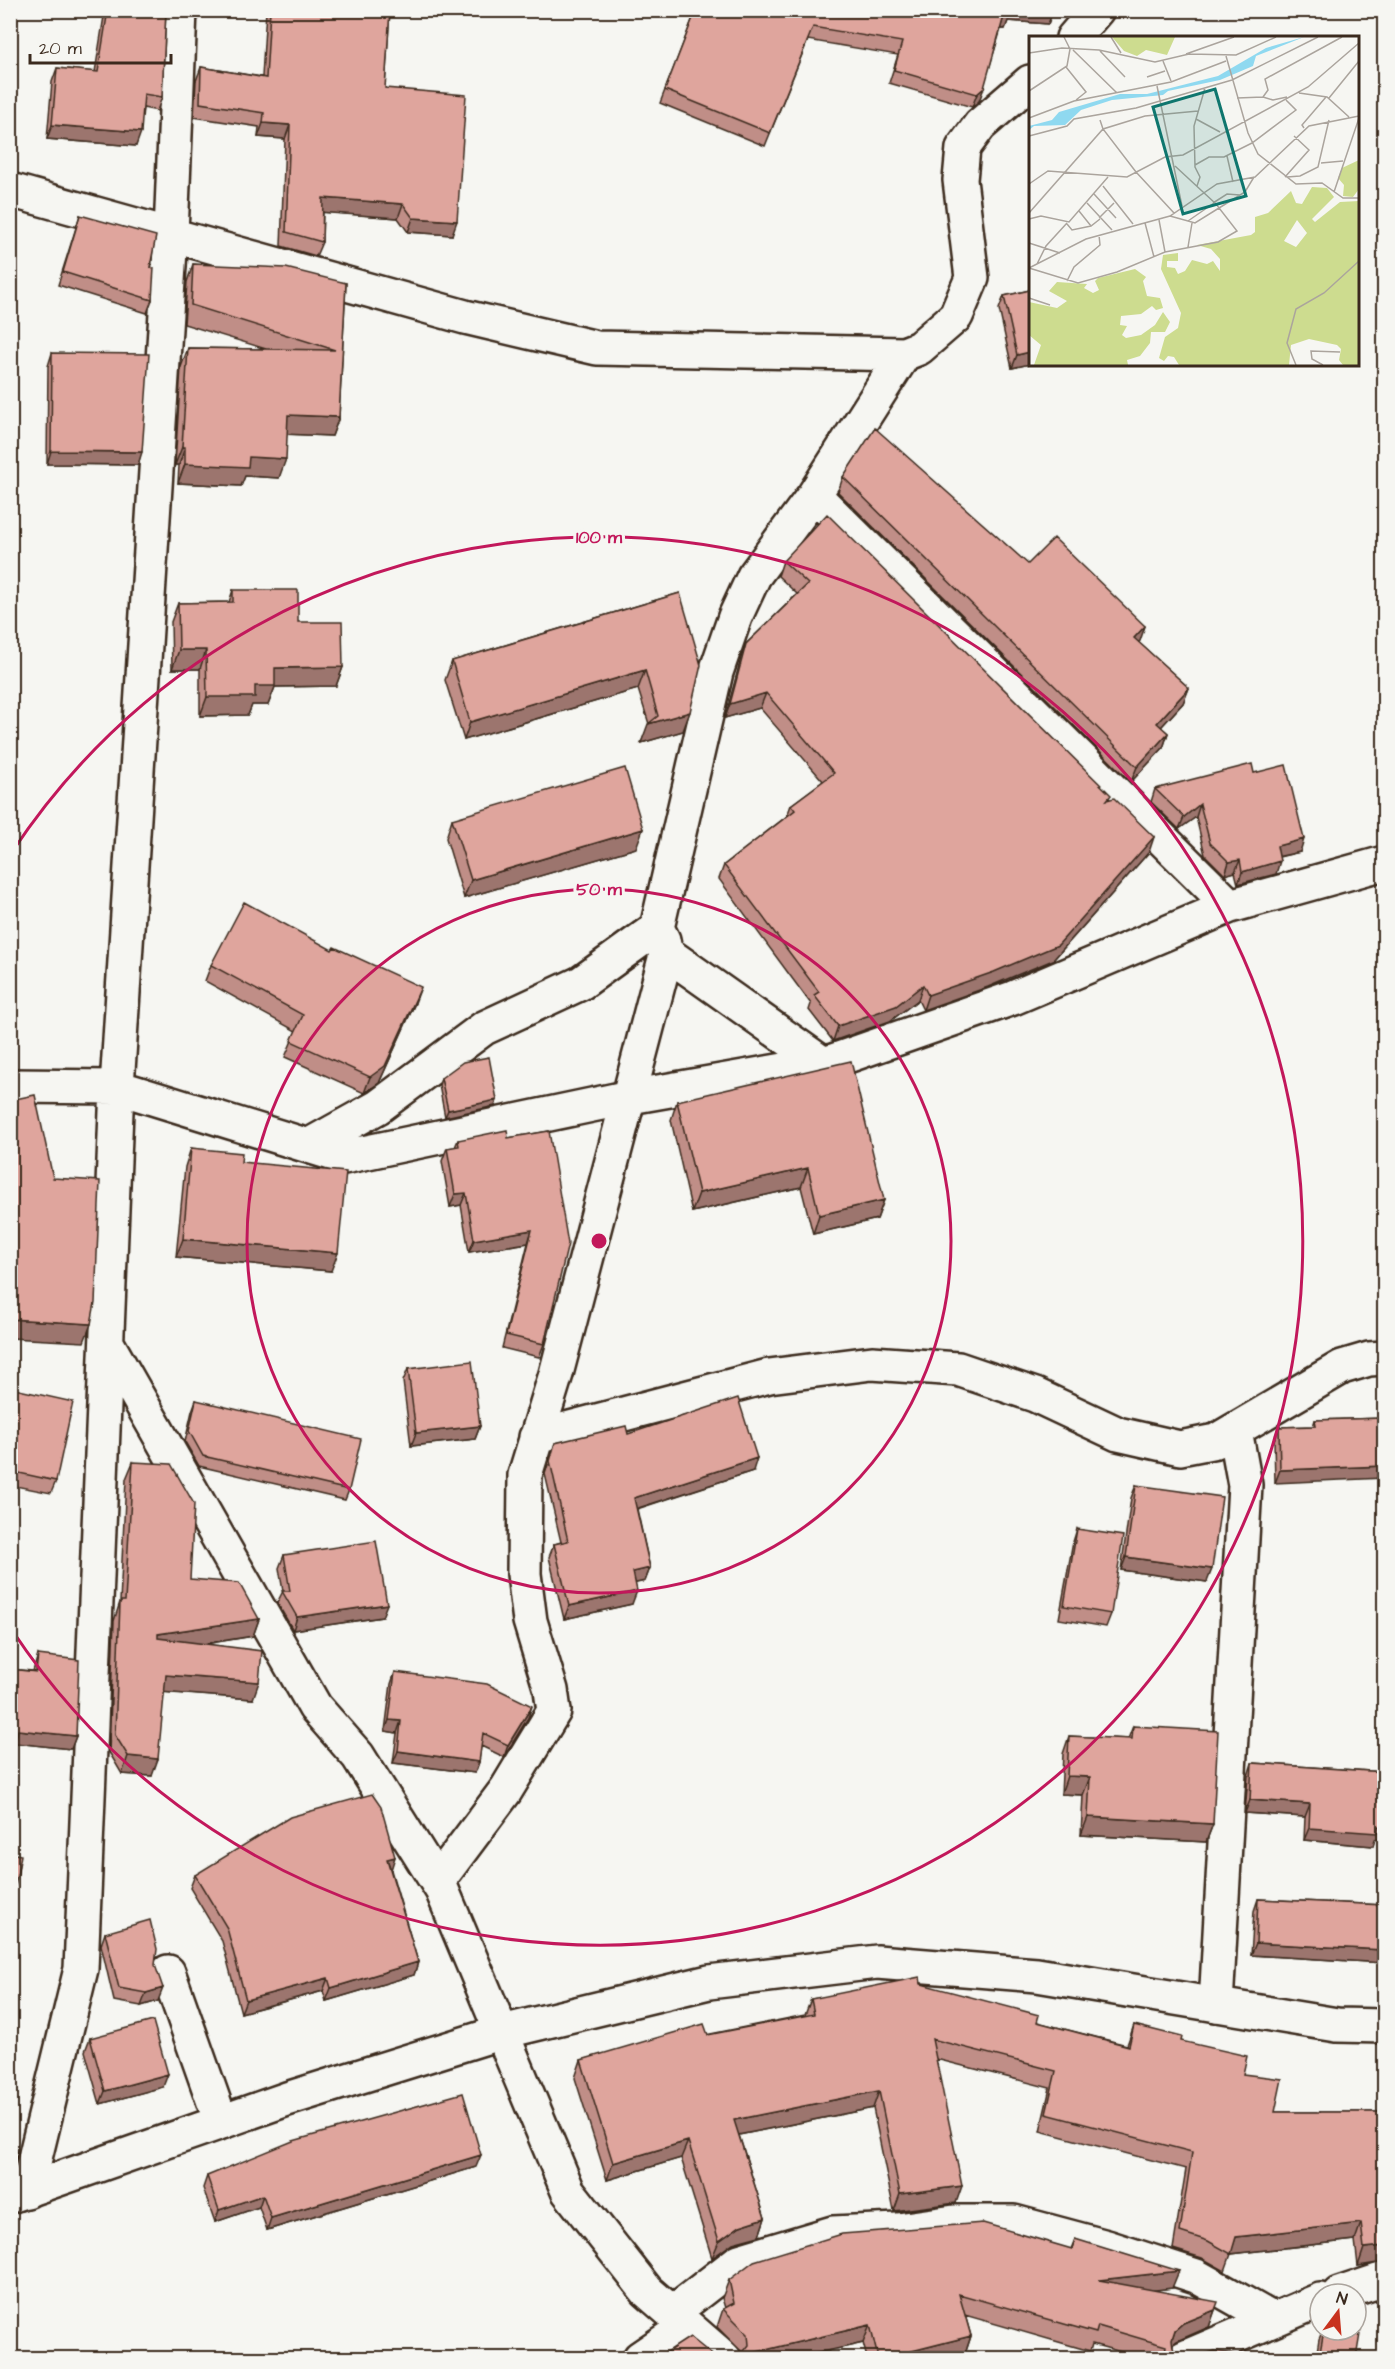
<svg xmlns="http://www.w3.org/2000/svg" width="1395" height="2369" font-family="'Architects Daughter',sans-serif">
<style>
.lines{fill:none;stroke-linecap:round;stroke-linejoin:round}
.street-casing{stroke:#3b2a1e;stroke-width:38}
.secondary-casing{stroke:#3b2a1e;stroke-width:38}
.street{stroke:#f6f6f2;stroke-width:33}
.secondary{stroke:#f6f6f2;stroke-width:33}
.wall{fill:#c08e87;stroke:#3b2a1e;stroke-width:1.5}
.shaded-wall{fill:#9c746e;stroke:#3b2a1e;stroke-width:1.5}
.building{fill:#dfa59d;stroke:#3b2a1e;stroke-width:1.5}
.ring{fill:none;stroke:#c2185b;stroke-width:3}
.inset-road{fill:none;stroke:#aba49d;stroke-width:1.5}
.view{fill:#0f766e;fill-opacity:0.15;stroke:#0f766e;stroke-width:3}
.inset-edge{fill:none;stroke:#3b2a1e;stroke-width:3}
.centre{fill:#c2185b;stroke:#f6f6f2;stroke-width:3}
.ring-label{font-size:18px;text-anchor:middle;font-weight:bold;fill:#c2185b;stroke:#f6f6f2;stroke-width:6;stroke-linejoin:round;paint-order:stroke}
</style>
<rect width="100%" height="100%" fill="#f6f6f2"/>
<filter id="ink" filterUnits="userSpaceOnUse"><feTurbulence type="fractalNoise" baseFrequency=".0167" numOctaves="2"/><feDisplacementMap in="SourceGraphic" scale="12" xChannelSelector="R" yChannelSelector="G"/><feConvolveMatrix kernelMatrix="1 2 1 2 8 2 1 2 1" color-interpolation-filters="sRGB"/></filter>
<g filter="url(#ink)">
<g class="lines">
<g class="street-casing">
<path id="street" d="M1073 38 1097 10
M10 190 465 317 597 348 904 354
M814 495 1230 906
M665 952 822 1063
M10 1086 117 1087 344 1157 630 1097 830 1062 1013 998 1230 906 1384 863
M308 1146 378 1107 484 1028 581 983 657 928
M107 1343 315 1707 358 1756 442 1890 568 2191 647 2291 724 2358
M536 1437 769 1376 872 1363 958 1369 1035 1395 1118 1434 1180 1448 1216 1441 1342 1367 1369 1359 1384 1358
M437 1882 506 1790 554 1711 551 1690 530 1621 524 1574 525 1475 556 1374 666 955 663 940 657 928 716 672 735 617 754 576 814 495 904 354 919 348 956 316 972 278 960 180 963 148 980 125 1030 82
M168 1972 221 2122
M1216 2005 1245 1485 1235 1430
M27 2191 81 1969 117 1087 171 234 180 10
M1339 2294 1384 2279
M672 2313 739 2261 833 2233 898 2230 954 2222H1014L1107 2247 1196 2276 1272 2319
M640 2358 687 2326
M1184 2358 1320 2300"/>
</g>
<g class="secondary-casing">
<path id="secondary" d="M10 2196 287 2099 502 2032 709 1982 877 1962 1037 1975 1337 2025 1384 2026"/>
</g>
<use href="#street" class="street"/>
<use href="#secondary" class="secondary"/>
</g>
<path class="wall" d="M105 10H166L162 97 157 111 143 108 136 146 47 139 52 82 57 68 95 72Z
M266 10H390L385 88 452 235 408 232 398 218 323 212 322 242 316 256 281 246 285 139 258 137 259 127 194 117 196 81 201 67 262 77Z
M696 10H1053L1048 24 1008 21 1005 29H1001L979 101 972 107 889 83 898 55 808 40 765 146 660 103Z
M80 215 150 267 152 300 147 313 58 285Z
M193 264 346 283 339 417 332 436 287 434 279 478 245 476 241 486 178 483 179 465H175L181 367 188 348 266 349 184 324 187 282Z
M1030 290V364L1012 368 999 309 1004 296Z
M52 353 138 465 47 464 48 366Z
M843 477 1145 626 1138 642 1189 688 1183 703 1161 727 1168 733 1163 748 1131 782 838 492Z
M783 561 1110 799 1149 852 1053 960 988 987 923 1010 918 1000 890 1021 833 1041 809 1010 811 1004 719 879 724 865 787 816 791 805 823 781 760 708 725 718 741 658 746 644 797 594 778 576Z
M233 590 298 622 343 667 336 686 275 687 268 705H252L248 715 200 716V669H172L171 622 178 603 229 602Z
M680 593 683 731 641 743 649 724 638 689 464 740 445 680 452 661Z
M1254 773 1300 852 1279 857 1276 874 1238 884 1235 872 1225 875 1205 855 1196 817 1179 829 1151 802 1155 789Z
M452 819 636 848 464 898 446 838Z
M211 965 415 1003 379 1083 364 1093 285 1057 296 1031 205 981Z
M441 1078 497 1100 495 1106 445 1117 439 1085Z
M677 1101 884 1200 877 1219 813 1234 801 1187 692 1212 671 1120Z
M549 1131 544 1344 539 1357 502 1348 528 1243 469 1252 461 1205 450 1207 442 1161 447 1148 455 1147 458 1140 508 1138Z
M191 1148 241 1162 331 1271 176 1257 185 1167Z
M408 1369 480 1426 475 1439 411 1446 403 1381Z
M10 1388 56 1481 51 1493 10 1485Z
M196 1400 349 1490 345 1500 199 1466 185 1442 192 1411Z
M1384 1418 1275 1483 1274 1440 1279 1427 1313 1426 1315 1420Z
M628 1434 753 1471 637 1509 650 1568 645 1581 635 1583 632 1604 564 1619 549 1557 554 1544 561 1542 545 1474 551 1455 555 1443Z
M133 1462 190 1579 259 1619 253 1636 205 1644 253 1699 164 1692 152 1776 122 1774 109 1752 114 1621 120 1602 126 1479Z
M1136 1485 1207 1582 1121 1570 1131 1498Z
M1077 1529 1111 1614 1106 1627 1059 1619 1073 1542Z
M284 1555 382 1617 293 1630 277 1603 283 1591 279 1568Z
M38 1655 76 1736 71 1749 15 1743 12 1751H10V1669L33 1671Z
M395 1672 528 1718 504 1757 481 1746 479 1762 475 1773 393 1763 397 1733 385 1731 391 1684Z
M1133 1726 1213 1824 1206 1842 1081 1835 1083 1795 1061 1794 1063 1754 1069 1736 1128 1739Z
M1252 1763 1384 1772V1840L1375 1839 1373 1846 1304 1840 1305 1817 1245 1813 1248 1776Z
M391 1870 418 1962 414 1975 326 2001 323 1991 241 2013 222 1941 190 1888 195 1875Z
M1258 1899 1384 1905V1963L1251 1955 1254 1911Z
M105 1933 155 1965 158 2001 141 2006 114 2001 101 1945Z
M921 1984 1037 2022 1127 2045 1134 2025 1181 2041 1243 2074 1275 2112H1384V2262L1358 2266 1355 2240 1231 2254 1225 2271 1202 2258 1173 2249 1186 2169 1040 2131 1050 2088 936 2059 956 2203 894 2211 873 2108 739 2135 765 2218 759 2236 733 2243 712 2258 681 2158 607 2180 575 2078 581 2060 805 2015 811 1999Z
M90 2038 163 2087 100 2104 85 2051Z
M476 2167 267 2230 259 2207 215 2222 203 2188 207 2176Z
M1075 2239 1172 2288 1154 2290 1215 2310 1209 2327 1177 2341 1173 2344V2348L1180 2356 1186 2358H1143L1092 2344 1090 2351 965 2315 971 2336 965 2354 946 2358H867L863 2343 796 2358H739L742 2354 741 2351 717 2327 723 2309 725 2308 722 2298 729 2280 1071 2249Z
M1323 2330H1356V2358H1316L1319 2339Z"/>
<path class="shaded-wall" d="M1009 10 1053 11 1048 24 1008 21 1005 29H1000L1004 16Z
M984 88 979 101 972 107 977 94Z
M263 123 290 125 285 139 258 137Z
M52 125 141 132 136 146 47 139Z
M323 198 403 204 398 218 318 212Z
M413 218 457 221 452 235 408 232Z
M1030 352V364L1012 368 1017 355Z
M288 415 339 417 332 436 281 434Z
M182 447H185L179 465H175Z
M51 451 142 452 138 465 47 464Z
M249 457 286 459 279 478 245 476 241 486 178 483 185 464Z
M1145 626 1140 641 1128 653 1134 638Z
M179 650H206L200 669H172Z
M343 667 336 686 275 687 268 705H252L248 715 200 716 207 697 255 686 275 668Z
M645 670 638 689 464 740 470 722Z
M1189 688 1183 703 1151 738 1157 723Z
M766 693 760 708 725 718 730 704Z
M690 712 683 731 641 743 648 724Z
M1168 733 1163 748 1131 782 1137 767Z
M1200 804 1196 817 1179 829 1184 817Z
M643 829 636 848 464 898 471 880Z
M1154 837 1149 852 1053 960 988 987 923 1010 928 995Z
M1304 839 1300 852 1272 858 1277 846Z
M1240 860 1235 872 1225 875 1229 862Z
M1280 861 1276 874 1238 884 1242 872Z
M923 985 918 1000 890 1021 833 1041 838 1026Z
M421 987 415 1003 379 1083 364 1093 370 1077Z
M497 1100 495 1106 445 1117 448 1110Z
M808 1168 801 1187 692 1212 699 1193Z
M466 1193 461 1205 450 1207 455 1194Z
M884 1200 877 1219 813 1234 819 1215Z
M532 1230 528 1243 469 1252 474 1240Z
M183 1239 338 1253 331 1271 176 1257Z
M10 1319 91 1324 84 1342 10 1338Z
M480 1426 475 1439 411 1446 416 1433Z
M757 1458 753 1471 629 1511 634 1498Z
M1384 1466V1478L1275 1483 1280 1470Z
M1126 1557 1212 1569 1207 1582 1121 1570Z
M650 1568 645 1581 628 1585 633 1572Z
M637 1591 632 1604 564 1619 569 1606Z
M387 1604 382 1617 293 1630 297 1617Z
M259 1619 253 1636 152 1652 158 1634Z
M166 1675 259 1682 253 1699 159 1692Z
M532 1706 528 1718 504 1757 508 1745Z
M389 1720 401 1721 397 1733 385 1731Z
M18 1730 76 1736 71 1749 15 1743 12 1751H10V1738Z
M398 1751 479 1762 475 1773 393 1763Z
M128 1756 158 1759 152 1776 122 1774Z
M1067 1776 1090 1777 1083 1795 1061 1794Z
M1250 1800 1310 1804 1305 1817 1245 1813Z
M1088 1817 1213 1824 1206 1842 1081 1835Z
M1378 1826 1384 1827V1840L1375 1839 1373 1846 1304 1840 1309 1828Z
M395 1857 391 1870 387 1859Z
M1256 1943 1384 1950V1963L1251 1955Z
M418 1962 414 1975 326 2001 331 1988Z
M328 1978 323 1991 241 2013 246 2000Z
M163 1988 158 2001 141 2006 146 1993Z
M168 2074 163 2087 100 2104 105 2091Z
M879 2091 873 2108 728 2137 734 2120Z
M688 2141 681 2158 607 2180 613 2163Z
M481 2155 476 2167 267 2230 271 2218Z
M962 2186 956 2203 894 2211 900 2194Z
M263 2195 259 2207 215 2222 219 2210Z
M765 2218 759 2236 733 2243 712 2258 719 2241 740 2226Z
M1361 2223 1355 2240 1230 2254 1236 2237Z
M1384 2246V2262L1358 2266 1364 2248Z
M1179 2271 1172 2288 1092 2298 1099 2280Z
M1215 2310 1209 2327 1177 2341 1169 2347 1175 2330 1183 2323Z
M870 2325 863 2343 796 2358H739L740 2356Z
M971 2336 965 2354 946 2358H884Z"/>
<path class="building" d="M108 10H166L162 97 144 94 141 132 52 125 57 68 98 72Z
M270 10H390L385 88 466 95 457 221 413 218 403 204 323 198 322 242 286 232 290 125 263 123 264 113 200 103 201 67 266 78Z
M696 10H1010V16H1004L984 88 977 94 894 70 902 42 813 27 770 133 665 90Z
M80 215 156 236 150 267 154 268 152 300 63 272Z
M193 264 286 268 346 283 339 417 288 415 286 459 249 457 248 467 185 464V447H182L188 348 335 350 191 305Z
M1030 290V352L1017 355 1004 296Z
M52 353 149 354 142 452 51 451Z
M875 428 1028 564 1054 538 1145 626 1134 638 1189 688 1157 723 1168 733 1137 767 843 477Z
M827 514 1111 795 1107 800 1114 798 1154 837 1058 945 994 972 928 995 923 985 896 1006 838 1026 814 995 819 992 724 865 795 810 791 805 834 773 766 693 730 704 746 644 808 584 783 561Z
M233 590H298V622H342L343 667 275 668V686H255V697H207L206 650H179L178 603 233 602Z
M680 593 701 665 690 712 648 724 658 716 645 670 470 722 452 661Z
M1252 764 1254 773 1286 765 1304 839 1277 846 1280 861 1242 872 1240 860 1229 862 1210 843 1200 804 1184 817 1155 789Z
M625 768 643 829 471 880 452 819Z
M244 902 332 950 334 947 421 987 385 1066 370 1077 291 1041 303 1015 211 965Z
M489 1057 497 1100 448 1110 441 1078 463 1062Z
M851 1061 884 1200 819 1215 808 1168 699 1193 677 1101Z
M35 1095 53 1178 100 1181 95 1303 91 1324 10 1319V1100Z
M507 1130 508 1138 549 1131 568 1244 544 1344 506 1335 532 1230 474 1240 466 1193 455 1194 447 1148 459 1146 458 1140Z
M191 1148 242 1153 241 1162 346 1172 338 1253 183 1239Z
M472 1361 480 1426 416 1433 408 1369Z
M10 1388 73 1402 56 1481 10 1471Z
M738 1398 757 1458 634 1498 650 1568 633 1572 637 1591 569 1606 554 1544 568 1541 550 1461 555 1443 626 1426 628 1434Z
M196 1400 361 1439 349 1490 203 1456 189 1431Z
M1384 1418V1466L1280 1470 1279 1427 1316 1426 1315 1420Z
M133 1462 171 1464 194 1504 190 1579 239 1583 259 1619 158 1634V1638L262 1651 259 1682 166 1675 158 1759 128 1756 115 1735 120 1603 121 1601H125Z
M1136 1485 1222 1497 1212 1569 1126 1557Z
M1077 1529 1123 1536 1111 1614 1064 1606Z
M376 1541 387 1604 297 1617 282 1591H290L284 1555Z
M38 1655 79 1660 76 1736 18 1730 16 1738H10V1669L36 1672Z
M395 1672 487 1684 532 1706 508 1745 483 1733 479 1762 398 1751 401 1721 389 1720Z
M1133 1726 1218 1731 1213 1824 1088 1817 1090 1777 1067 1776 1069 1736 1132 1739Z
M1252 1763 1384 1772V1827L1378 1826 1377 1833 1309 1828 1310 1804 1250 1800Z
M372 1794 381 1807 395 1857 387 1859 418 1962 331 1988 328 1978 246 2000 227 1928 195 1875 290 1817Z
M10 1853 21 1855 11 1908H10Z
M1258 1899 1384 1905V1950L1256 1943Z
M150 1920 157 1949 155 1965 163 1988 146 1993 119 1988 105 1933Z
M920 1977 921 1984 1039 2015 1037 2022 1129 2046 1134 2025 1182 2037 1181 2041 1247 2056 1243 2074 1282 2079 1275 2112H1384V2246L1364 2248 1361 2223 1236 2237 1231 2254 1208 2241 1180 2232 1192 2152 1046 2114 1056 2071 932 2039 962 2186 900 2194 879 2091 734 2120 765 2218 740 2226 719 2241 688 2141 613 2163 581 2060 704 2024 708 2035 814 2014 811 1999Z
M153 2021 168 2074 105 2091 90 2038Z
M463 2093 481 2155 271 2218 263 2195 219 2210 207 2176 293 2141Z
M983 2223 1072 2249 1075 2239 1179 2271 1099 2280 1218 2302 1215 2310 1183 2323 1175 2330 1172 2339 1173 2348 1180 2356 1186 2358H1164L1166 2346 1098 2326 1096 2333 959 2294 971 2336 884 2358H878L870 2325 740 2356 749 2345 748 2334 723 2309 734 2303 729 2280 754 2261 842 2234Z
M1356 2327 1361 2328 1356 2358H1319L1324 2330H1356Z
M690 2337 716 2358H667L664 2354Z
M1215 2351 1262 2358H1189Z"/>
</g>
<g class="ring">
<circle cx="599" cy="1241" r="352"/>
<path d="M12 852A704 704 0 1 1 12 1630"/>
</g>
<g transform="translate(1029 36)">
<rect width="330" height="330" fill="#f6f6f2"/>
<path d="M83 1H146L138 19 117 14 108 20 95 15ZM330 124V153L324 161 314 160 315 149 309 142 313 132ZM283 151 298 152 305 161 283 183 286 186 311 166 330 165V329H314L310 324 312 313 308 309 280 303 262 309 260 329H150L145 321 139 320 135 325 130 322 136 301 149 292 152 277 132 233 134 219 149 217V225H138V231L146 232 149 238 156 235 163 224 178 228 184 225 191 235V223L182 213 168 209 222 199 226 196V181L239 177 262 155 267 167 273 168ZM268 184 278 197 267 211 255 205ZM106 233 117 241 114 245 118 260 131 262 134 272 127 274 123 270 112 278 92 280 91 289 98 290 93 299 97 302 112 299 126 289 134 276 141 286 136 296H122L121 307 111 320 98 324 99 329H108H5L12 309 0 299V266L28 272 38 265 20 255 28 246 58 248 55 252 64 257 70 254 66 245 69 242Z" fill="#cddc8f" fill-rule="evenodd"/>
<path d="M275 1 227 20 224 30 191 44 139 55 134 59 83 64 52 74 36 89 5 90 0 94V90L23 84 30 76 91 58H118L189 40 237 12Z" fill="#8fd9f0"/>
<path class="inset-road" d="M82 1 92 17M44 14 88 57M71 15 96 41M0 17 33 12 70 14 126 26 160 18 207 19 247 1M157 18 205 1M197 20 219 97 229 118 267 148 293 147 314 162H330M134 25 142 45M37 31 57 56 47 64M118 41 136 35M128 50 153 170M0 55 38 30 41 13 35 1M270 57 298 61 320 81M234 61 244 64 258 61M208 62 234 61 239 54 236 43 313 1M300 62 330 25M0 82 45 65 142 46 197 25M167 83 191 96M71 84 74 93 107 136 145 177M275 92 273 89 297 61M0 100 38 90 45 83 107 72 203 44 289 1M198 120 204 146M292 127 314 125M166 129 180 121H195L223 107 267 74 257 64M256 141 280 114 265 100M258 141 271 140 289 131 300 84M0 148 19 135 98 141 136 121 154 119 279 51 330 7M74 150 104 188M168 150 171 141 166 131 165 90 176 52M305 156 330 82M65 158 87 182M58 167 83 194M184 167 198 158 211 159M190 172 216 156 225 141M50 175 62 190M0 177 74 93 116 80 169 75M141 180 166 187 190 172M70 182 85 167M0 183 12 180 40 186 79 141M130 184 136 216M159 185 185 167M116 187 125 221M38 188 43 194 62 190 71 183M0 207 31 217M159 211 163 187M8 228 17 210 38 187M0 232 57 203 141 180 188 148 226 141 280 90 330 80M0 232 49 247 88 236 136 216 189 206 208 195 187 168 146 130M38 245 45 231 71 209 70 199M0 262 21 269M267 329 258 307 267 273 295 257 330 225M294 329 283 323 282 315 311 316"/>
<path class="view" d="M186 53 217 160 154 178 124 71Z"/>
<rect width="330" height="330" class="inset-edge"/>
</g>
<circle cx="599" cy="1241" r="9" class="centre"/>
<g class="ring-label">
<text x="599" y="543">100 m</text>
<text x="599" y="895">50 m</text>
</g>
<rect width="1395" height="2369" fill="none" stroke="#f6f6f2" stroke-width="36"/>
<rect x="18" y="18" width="1359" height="2333" fill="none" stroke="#3b2a1e" stroke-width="2" filter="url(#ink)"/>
<g transform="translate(1338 2312) rotate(16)"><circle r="28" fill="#f6f6f2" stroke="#aba49d" stroke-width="1.5"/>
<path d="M0-4.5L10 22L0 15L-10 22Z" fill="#c8321e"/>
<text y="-9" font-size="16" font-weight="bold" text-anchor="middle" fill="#3b2a1e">N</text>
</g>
<path d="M30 54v9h141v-9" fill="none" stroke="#3b2a1e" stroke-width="3"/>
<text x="39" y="54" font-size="18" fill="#3b2a1e" stroke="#f6f6f2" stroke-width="4.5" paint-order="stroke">20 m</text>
</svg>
